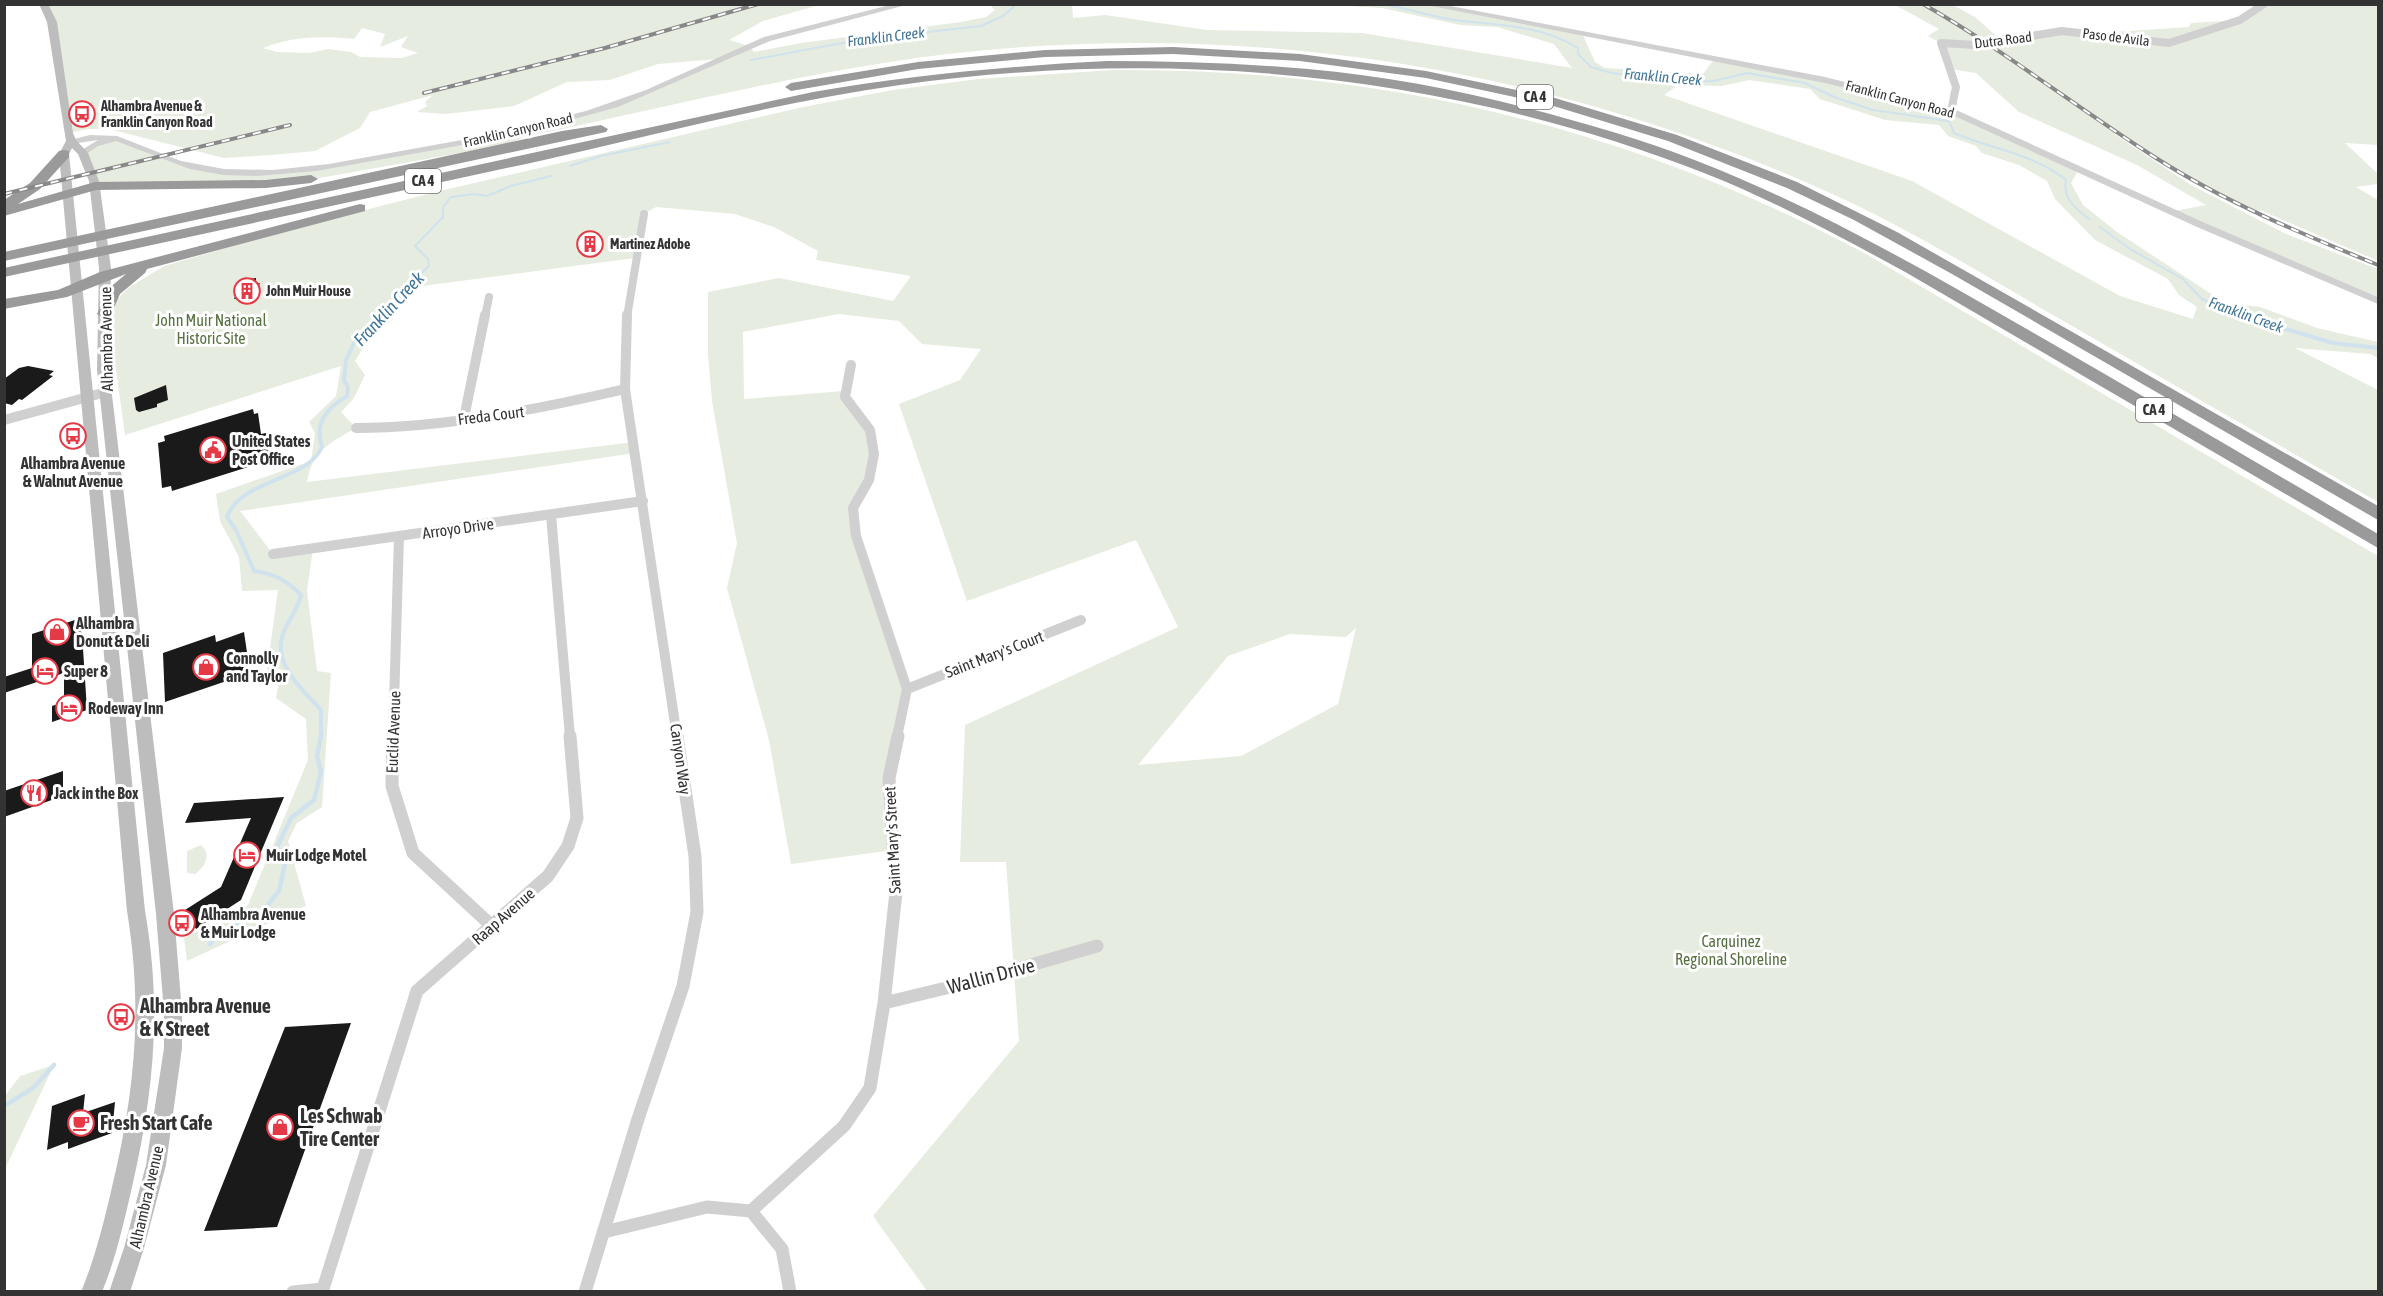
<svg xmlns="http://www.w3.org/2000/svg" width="2383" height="1296" font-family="'Asap Condensed',sans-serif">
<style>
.green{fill:#e6ecdf;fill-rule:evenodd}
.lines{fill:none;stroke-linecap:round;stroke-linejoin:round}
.stream-far2{stroke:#cfe2ee;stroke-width:2}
.stream-far1{stroke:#cfe2ee;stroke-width:4}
.stream{stroke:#cfe2ee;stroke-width:4.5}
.building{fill:#1a1a1a}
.minor-far2{stroke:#d0d0d0;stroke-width:8}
.minor-far1{stroke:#d0d0d0;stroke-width:10}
.minor{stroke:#d0d0d0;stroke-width:13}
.tertiary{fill:#d0d0d0;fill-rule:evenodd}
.secondary{fill:#bdbdbd;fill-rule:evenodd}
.motorway{fill:#9a9a9a;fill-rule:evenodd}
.rail-casing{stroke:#888;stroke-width:4}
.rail{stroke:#fff;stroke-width:2;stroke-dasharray:8;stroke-linecap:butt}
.labels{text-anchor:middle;stroke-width:6;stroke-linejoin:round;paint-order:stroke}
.far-street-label{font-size:14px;fill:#333;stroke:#fff}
.far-poi-label{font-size:14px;font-weight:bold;fill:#333;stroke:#fff;text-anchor:start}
.far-water-label{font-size:15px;font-style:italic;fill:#3f7597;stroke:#fff}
.shield{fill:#fff;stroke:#707070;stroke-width:1.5}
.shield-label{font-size:15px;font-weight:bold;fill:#333}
.park-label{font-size:16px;fill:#56703f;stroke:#fff}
.street-label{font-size:16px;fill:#333;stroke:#fff}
.poi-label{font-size:16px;font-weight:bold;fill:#333;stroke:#fff;text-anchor:start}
.water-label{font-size:18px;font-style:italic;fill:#3f7597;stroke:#fff}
.near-street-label{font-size:20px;fill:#333;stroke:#fff}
.near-poi-label{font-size:20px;font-weight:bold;fill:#333;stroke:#fff;text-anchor:start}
</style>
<rect width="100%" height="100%" fill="#fff"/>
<path class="green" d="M1072 4 1073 18 1105 15 1207 30 1362 33 1572 68 1554 44 1497 27 1460 25 1382 8 1331 5 1425 4 1582 33 1595 62 1605 68 1703 74 1715 58 1825 80 1951 111 2079 169 2071 183 2083 205 2117 232 2225 303 2260 307 2317 328 2378 342V358L2370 354 2295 348 2378 390V502C2270 440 2162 378 2053 315 1979 272 1906 227 1828 192 1571 76 1290 26 1010 48 846 60 685 104 524 137L505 145 297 182 95 186 83 153 105 141 119 137 179 163 217 171 304 170 471 141 616 104 719 59 658 64 610 80 567 82 514 106 446 114 417 112 427 106 425 102 433 95 370 112 360 128 315 151 271 155 224 158 109 129H88L68 133 52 22 43 5H819L763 21 729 40 749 46 754 52 801 43 961 22 986 17 995 10 990 5ZM362 28 385 34 380 47 408 36 401 47 418 53 402 58 360 57 351 52 328 49 309 53 277 52 263 48C293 36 324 36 354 39ZM1749 80 1810 89 1820 99 1885 120 1939 125 1948 136 1976 146 1982 153 2019 165 2047 181 2055 199 2095 240 2168 279 2179 295 2197 307 2193 319 2120 296 1912 181 1664 95 1678 85 1722 86Z
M1895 5H1953L1975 17 2003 42 2062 31 2084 34 2189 27 2191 23 2240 20 2264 5H2378V145L2345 143 2378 174V184L2356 187 2378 200V261L2260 210 2257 213 2185 175 2119 133 2114 134 2191 185 2286 234 2378 269V297L2175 211 2206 205 2137 165 2019 112 1976 73 1950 69 1941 43 1928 36 1939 29Z
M1113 70C1381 68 1629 127 1866 254L2378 556V1291H927L873 1216 1019 1041 1006 862H960L965 725 1178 627 1136 540 967 601 899 404 960 380 981 349 922 344 899 321 839 314 743 332 744 399 844 391 870 430 874 454 853 508 856 536 907 689 889 778 894 850 791 864 769 740 727 588 737 543 712 401 708 354V292L779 278 893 301 911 276 816 260 818 251 774 227 735 214 656 207 644 214 635 258 422 286 403 298 392 320 367 341 355 361 365 375 354 398 341 412 356 428C328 444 313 450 307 482L634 442 635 453 240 511 273 554 313 548 307 591 317 671 331 673 322 807 297 823 288 841 306 906 187 961 184 938 248 905 308 760 306 719 276 698 281 669 267 670 278 590 242 591 239 557 220 521 216 494 311 461 315 433 309 422 336 396 341 366 125 435 112 341 113 312 116 301 128 288 164 266 306 225 440 191 803 107 893 90 978 79ZM1356 628 1338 704 1241 756 1138 765 1228 656 1290 634 1346 637Z
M201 845C212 855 205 867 195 874L187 873V851Z
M54 1065 5 1169V1096L20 1076Z"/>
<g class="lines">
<path class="stream-far2" d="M1357 4H1365
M1380 4C1403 7 1425 15 1448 19 1493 26 1538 23 1578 48V54L1591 67 1612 73 1690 82 1714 81 1747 73 1805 83 1834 97 1873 110 1949 121 1954 133C1991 149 2035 154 2066 180 2062 198 2076 209 2089 219
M2003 36 2025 33
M751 60 864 39 981 26 1003 16 1017 4
M570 166 601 156 670 142
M2100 227 2130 249 2183 279 2202 299 2243 317
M384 317 396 298 429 266 428 259 415 246 443 217V207L451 197 474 194 487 196 511 186 551 176"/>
<path class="stream-far1" d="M2239 315 2333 343 2378 348
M321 737V710C302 689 272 664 283 634 288 619 298 610 301 595 286 580 275 574 254 571L236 530 227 517C241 479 307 481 322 447 314 422 327 408 347 396L348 387 344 380 346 360 355 341 385 315"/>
<path class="stream" d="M210 944 218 931 233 927 262 912 279 891 285 864 277 847 291 818 314 800 321 772 317 756 321 736
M4 1106 33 1088 54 1065"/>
</g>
<path class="building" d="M583 237 602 238 598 249 578 250Z
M256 278V284L260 283 255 296 234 299 242 280Z
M28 366 54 371 49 375 53 376 22 400 19 399 12 405 4 403V379L19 368Z
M166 385 168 400 157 404V407L139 412 136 410 134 398Z
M253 409 254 414 258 413 261 434 266 433 269 454 266 455 267 461 172 491 171 486 162 488 158 443 165 441 164 436Z
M81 618 87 710 52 722V706L64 702V673L4 693V677L32 668V634Z
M244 632 250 673 165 702 163 653 215 635 216 642Z
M63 771V796L4 817V791Z
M284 797 241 900 196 929 185 910 221 887 251 818 185 823 194 803Z
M351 1023 277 1227 204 1231 285 1027Z
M85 1094 83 1113 115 1102 112 1133 68 1149V1142L47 1150 52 1106Z"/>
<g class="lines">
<path class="minor-far2" d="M1951 111 1956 87 1941 43 1976 45 2062 31 2169 43 2240 20 2264 4
M485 317 489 297
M627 317 644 214"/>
<path class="minor-far1" d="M627 315 625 389 677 737
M851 365 845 397 870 430 874 454 869 480 853 508 856 536 907 689 897 737
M464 418 485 315
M4 420 106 392
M356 428C443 428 540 409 625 389
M551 515 570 737
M273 554 643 501
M907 689 1081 620
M393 737 399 536"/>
<path class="minor" d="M393 736 392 786 413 853 492 926
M884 1003 975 981 1097 946
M751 1211 782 1249 790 1292
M604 1232 707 1207 751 1211 844 1126 870 1088 884 1003 896 892 889 778 898 736
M293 1292 323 1289
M322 1292 417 991 548 876 568 846 577 818 570 736
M585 1292 638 1119 683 986 697 912 695 856 677 736"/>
<path class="tertiary" d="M894 4H910L770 41 618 107 537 129 457 146 316 171 257 176 224 175 190 169 116 141 98 146 83 156 80 155V151L98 140 71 144 66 141 90 135 117 136 181 161 224 169 273 170 329 164 484 136 586 111 646 90 764 37Z
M1421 4H1440L1825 77 1954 109 2205 223 2378 297V304L2197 227 1948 113 1825 83Z"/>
<path class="secondary" d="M39 4H48L57 22 73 133 76 140 88 153 99 181 111 268 109 370 174 914 182 1012V1048L166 1165 144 1248 130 1292H109L124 1248 146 1165 164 1048V1012L156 914 97 370 99 268 89 181 78 154 72 148 69 154 145 911C162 1007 154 1092 132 1187 124 1222 116 1258 102 1292H81C95 1258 104 1222 112 1187 135 1092 143 1008 127 911L59 154 66 141 47 22Z"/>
<path class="motorway" d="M1173 47 1300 54 1426 71 1555 98 1677 135 1797 182 1897 232 2378 506V520L1952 274 1854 220 1787 188 1668 141 1547 104 1426 78 1300 61 1173 54 1045 57 918 69 791 91 785 87 791 83 918 62 1045 50Z
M1107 61C1174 61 1241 63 1308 69 1411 78 1514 102 1613 132 1760 176 1893 252 2025 328 2143 396 2261 465 2378 534V548L1907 273C1841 237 1775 201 1704 173 1449 73 1171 47 900 85 780 102 662 133 544 160 364 199 184 238 4 277V268L813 92C911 75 1008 66 1107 61Z
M601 125 608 129 606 132 4 261V252L562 131Z
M64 150 69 151V157L40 189 18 204 95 182 266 180 311 175 318 179 311 183 266 188 96 190 4 216V200L30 183 59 151Z
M360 204 365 205V211L147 269 145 273 120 294 110 317 105 319 97 314 108 289 126 274 67 297 4 309V299L58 290 100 272Z"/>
<g class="rail-casing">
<path id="rail" d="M1923 4C2004 50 2077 108 2156 158 2225 202 2302 234 2378 265
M424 93 605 48 758 4
M4 194 290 125"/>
</g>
<use href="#rail" class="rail"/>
</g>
<defs>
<g id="bus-ring" transform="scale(1.35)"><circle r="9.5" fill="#fff" stroke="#e63946" stroke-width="1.5"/><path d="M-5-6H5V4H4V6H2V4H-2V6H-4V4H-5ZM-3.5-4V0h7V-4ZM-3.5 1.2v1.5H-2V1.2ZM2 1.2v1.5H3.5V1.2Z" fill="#e63946"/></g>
<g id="building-ring" transform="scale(1.35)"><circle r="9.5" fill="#fff" stroke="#e63946" stroke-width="1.5"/><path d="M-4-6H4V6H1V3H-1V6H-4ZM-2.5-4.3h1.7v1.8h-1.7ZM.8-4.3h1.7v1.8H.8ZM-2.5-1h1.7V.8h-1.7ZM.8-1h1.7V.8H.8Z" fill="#e63946"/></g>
<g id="civic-ring" transform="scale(1.35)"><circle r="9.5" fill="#fff" stroke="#e63946" stroke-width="1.5"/><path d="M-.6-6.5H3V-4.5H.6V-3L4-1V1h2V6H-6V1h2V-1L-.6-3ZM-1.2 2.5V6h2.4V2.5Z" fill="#e63946"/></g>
<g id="shop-ring" transform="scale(1.35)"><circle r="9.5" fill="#fff" stroke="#e63946" stroke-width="1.5"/><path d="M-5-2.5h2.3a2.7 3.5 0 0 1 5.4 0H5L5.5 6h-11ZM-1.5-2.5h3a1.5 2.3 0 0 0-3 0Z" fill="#e63946"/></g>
<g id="hotel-ring" transform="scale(1.35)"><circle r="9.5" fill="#fff" stroke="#e63946" stroke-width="1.5"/><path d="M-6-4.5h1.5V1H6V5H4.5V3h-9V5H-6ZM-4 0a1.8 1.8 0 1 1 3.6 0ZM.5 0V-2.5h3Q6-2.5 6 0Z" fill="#e63946"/></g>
<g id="restaurant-ring" transform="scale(1.35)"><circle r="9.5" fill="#fff" stroke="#e63946" stroke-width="1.5"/><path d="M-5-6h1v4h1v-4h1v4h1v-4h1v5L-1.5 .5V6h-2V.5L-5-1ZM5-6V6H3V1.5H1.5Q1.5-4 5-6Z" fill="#e63946"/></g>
<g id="cafe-ring" transform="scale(1.35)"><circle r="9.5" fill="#fff" stroke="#e63946" stroke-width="1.5"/><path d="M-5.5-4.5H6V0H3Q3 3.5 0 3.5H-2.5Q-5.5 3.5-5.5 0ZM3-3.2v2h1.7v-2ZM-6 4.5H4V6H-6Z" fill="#e63946"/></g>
</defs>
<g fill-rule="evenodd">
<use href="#bus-ring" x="82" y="114"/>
<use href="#building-ring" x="590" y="244"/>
<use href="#building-ring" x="247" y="291"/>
<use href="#bus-ring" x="73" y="436"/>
<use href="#civic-ring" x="213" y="450"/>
<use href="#shop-ring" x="57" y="632"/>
<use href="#shop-ring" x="206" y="667"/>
<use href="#hotel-ring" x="45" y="671"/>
<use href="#hotel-ring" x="69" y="708"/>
<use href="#restaurant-ring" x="34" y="793"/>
<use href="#hotel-ring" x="247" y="855"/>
<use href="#bus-ring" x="182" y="923"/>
<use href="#bus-ring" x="121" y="1017"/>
<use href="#cafe-ring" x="81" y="1123"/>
<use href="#shop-ring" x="280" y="1127"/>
</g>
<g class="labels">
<g class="far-street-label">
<text transform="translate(2116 37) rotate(7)" y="5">Paso de Avila</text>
<text transform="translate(2003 40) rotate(-7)" y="5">Dutra Road</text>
<text transform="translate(1900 99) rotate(15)" y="5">Franklin Canyon Road</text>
<text transform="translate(518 130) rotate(-13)" y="5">Franklin Canyon Road</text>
</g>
<g class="far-poi-label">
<text x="101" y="111">Alhambra Avenue &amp;<tspan x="101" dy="16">Franklin Canyon Road</tspan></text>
<text x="610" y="249">Martinez Adobe</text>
<text x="266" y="296">John Muir House</text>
</g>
<g class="far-water-label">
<text transform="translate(886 37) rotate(-7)" y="5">Franklin Creek</text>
<text transform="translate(1663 77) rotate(5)" y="5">Franklin Creek</text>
<text transform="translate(2246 315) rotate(20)" y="5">Franklin Creek</text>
</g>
<g class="shield">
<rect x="1517" y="85" width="36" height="24" rx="4.5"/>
<rect x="405" y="169" width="36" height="24" rx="4.5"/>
<rect x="2136" y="398" width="36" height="24" rx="4.5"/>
</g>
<g class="shield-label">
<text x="1535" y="102">CA 4</text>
<text x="423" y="186">CA 4</text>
<text x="2154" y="415">CA 4</text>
</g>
<g class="park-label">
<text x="211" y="326">John Muir National<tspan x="211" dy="18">Historic Site</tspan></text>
<text x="1731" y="947">Carquinez<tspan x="1731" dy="18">Regional Shoreline</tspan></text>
</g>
<g class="street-label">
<text transform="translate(106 339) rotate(-91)" y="6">Alhambra Avenue</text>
<text transform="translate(491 415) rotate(-7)" y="6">Freda Court</text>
<text transform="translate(458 528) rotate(-8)" y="6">Arroyo Drive</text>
<text transform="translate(994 654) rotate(-21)" y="6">Saint Mary's Court</text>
<text transform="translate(393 732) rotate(-88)" y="6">Euclid Avenue</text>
<text transform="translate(681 759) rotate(82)" y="6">Canyon Way</text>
<text transform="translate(892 840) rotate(-93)" y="6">Saint Mary's Street</text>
<text transform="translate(503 916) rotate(-41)" y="6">Raap Avenue</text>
<text transform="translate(146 1197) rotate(-77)" y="6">Alhambra Avenue</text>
</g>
<g class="poi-label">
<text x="232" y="447">United States<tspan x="232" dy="18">Post Office</tspan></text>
<text x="73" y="469" text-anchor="middle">Alhambra Avenue<tspan x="73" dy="18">&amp; Walnut Avenue</tspan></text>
<text x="76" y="629">Alhambra<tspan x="76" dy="18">Donut &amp; Deli</tspan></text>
<text x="226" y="664">Connolly<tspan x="226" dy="18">and Taylor</tspan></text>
<text x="64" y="677">Super 8</text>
<text x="88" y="714">Rodeway Inn</text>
<text x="54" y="799">Jack in the Box</text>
<text x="266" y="861">Muir Lodge Motel</text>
<text x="201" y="920">Alhambra Avenue<tspan x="201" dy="18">&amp; Muir Lodge</tspan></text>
</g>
<g class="water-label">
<text transform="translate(389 309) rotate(-47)" y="6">Franklin Creek</text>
</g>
<g class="near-street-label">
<text transform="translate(991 976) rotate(-15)" y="7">Wallin Drive</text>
</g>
<g class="near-poi-label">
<text x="140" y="1013">Alhambra Avenue<tspan x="140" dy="23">&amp; K Street</tspan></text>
<text x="300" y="1123">Les Schwab<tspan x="300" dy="23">Tire Center</tspan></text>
<text x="100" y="1130">Fresh Start Cafe</text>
</g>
</g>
<rect width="2383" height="1296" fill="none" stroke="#333333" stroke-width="12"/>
</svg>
